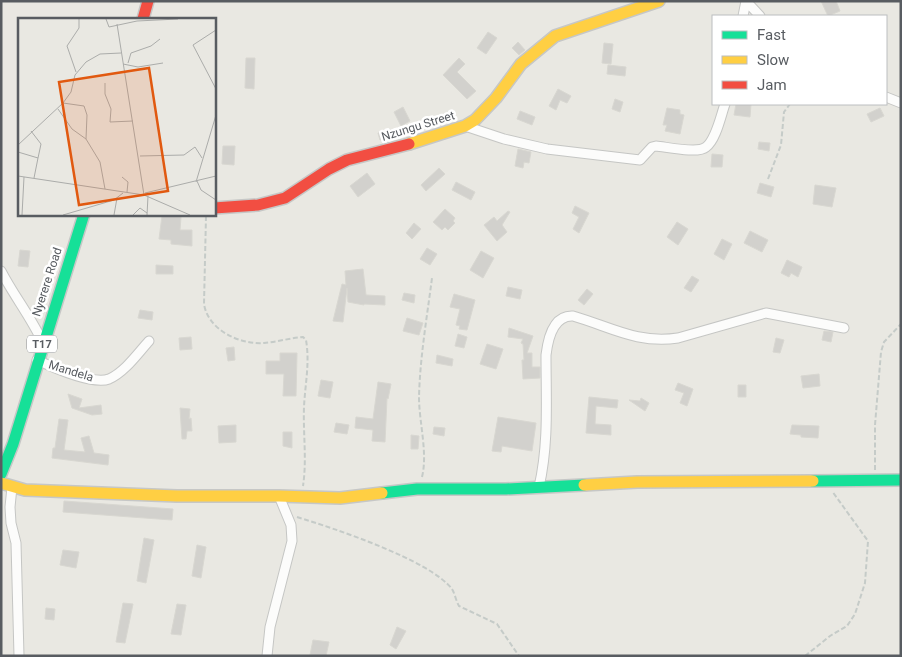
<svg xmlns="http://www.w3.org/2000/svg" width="902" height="657" font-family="Roboto,sans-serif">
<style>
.building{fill:#d2d1cd;stroke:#d8d7d1}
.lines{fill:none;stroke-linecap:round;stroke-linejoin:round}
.street-casing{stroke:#c5c6c4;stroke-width:11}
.fast-casing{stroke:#c6c7c6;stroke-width:14}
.slow-casing{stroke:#c6c7c6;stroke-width:14}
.jam-casing{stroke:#c6c7c6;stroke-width:14}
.path{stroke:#c5cbc8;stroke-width:2;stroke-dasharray:5 2.5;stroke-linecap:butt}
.street{stroke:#fcfcfb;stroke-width:9}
.fast{stroke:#16e098;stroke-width:11}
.slow{stroke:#ffcf43;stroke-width:11}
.jam{stroke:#f24e42;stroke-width:11}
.labels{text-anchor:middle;stroke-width:5;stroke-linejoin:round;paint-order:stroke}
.shield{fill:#fff;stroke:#8a8d90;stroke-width:1}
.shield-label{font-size:11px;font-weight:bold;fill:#585c61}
.street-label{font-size:12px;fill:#585c61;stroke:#fff}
.inset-road{fill:none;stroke:#abacaa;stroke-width:1}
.view{fill:#e15910;fill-opacity:0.15;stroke:#e15910;stroke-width:2.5}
.inset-edge{fill:none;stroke:#585c61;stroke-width:2.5}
</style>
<rect width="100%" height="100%" fill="#e9e8e2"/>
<path class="building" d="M821 1H836L840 11 828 16Z
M488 32 497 38 486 54 477 48Z
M518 42 525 50 519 55 512 48Z
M604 43 613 44 611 64 602 63Z
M246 58H255L254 89 245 88Z
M459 58 465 64 457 72 476 91 467 99 443 75Z
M608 65 626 67 625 76 607 74Z
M558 89 571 96 567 103 560 100 556 110 549 106Z
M615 99 623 102 620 112 612 109Z
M736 104H751L750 117 734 115Z
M403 107 410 121 401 126 394 112Z
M667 108 680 110V114L684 115 680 134 665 131 667 125H663Z
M880 108 884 116 871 122 867 114Z
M520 111 535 117 532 125 517 119Z
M390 129 392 136 380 140 378 133Z
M759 142 770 143 769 151 758 149Z
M223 146H235L234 165 222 164Z
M518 149 531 152 529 163 524 162 523 168 515 166Z
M712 154 723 155 722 167H711Z
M439 168 445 174 426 191 421 185Z
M367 173 375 184 358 197 350 186Z
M456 182 475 192 471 200 452 190Z
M760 183 774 187 771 197 757 193Z
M815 185 836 188 832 207 813 204Z
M575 206 589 213 579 233 573 229 579 217 572 213Z
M445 209 455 218 453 221 455 223 448 230 445 227 442 230 433 222Z
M508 211 510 212 502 225 507 232 497 241 484 225 494 217 497 221Z
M162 216 181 217 180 230H192V246L171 244V240L159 239Z
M677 222 688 229 678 245 667 237Z
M414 223 421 229 412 239 406 233Z
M750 231 768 240 762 252 744 243Z
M722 239 732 244 724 260 714 254Z
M427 248 437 254 430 265 420 259Z
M20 250 30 251 28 267 18 266Z
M481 251 494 258 483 278 470 270Z
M787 260 802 267 798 277 791 273 789 277 781 273Z
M156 265 173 266V274H156Z
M363 269 366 295 385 296V305L364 304V305L348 302 347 288 343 322 333 321 342 284 346 285 345 271Z
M692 276 699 280 691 292 684 288Z
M508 287 522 290 520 299 506 296Z
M587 289 593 294 584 305 578 300Z
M404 293 415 295 414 303 402 300Z
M454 294 475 300 467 330 459 329 460 326 456 325 460 309 450 307Z
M140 310 153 312 152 320 138 318Z
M407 318 423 323 419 335 403 331Z
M509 328 533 336 527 353H532V367H540V378L523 379 522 360H524L523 344 521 343 523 339 508 337Z
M824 331 833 332 831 342 822 340Z
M458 334 467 337 464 348 455 346Z
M191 337 192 349 180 350 179 338Z
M776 338 784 340 780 353 773 352Z
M487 344 503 349 496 369 480 364Z
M234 347 235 360 228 361 226 348Z
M280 353H297L296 396H283L284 374H266V361H280Z
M437 355 453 359 452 366 436 363Z
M819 374 820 386 803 388 801 376Z
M321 380 333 382 330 398 318 396Z
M378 382 391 384 388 399 387 398 385 442 372 441 373 430 355 428 356 417 373 419Z
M678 383 693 389 687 406 680 403 684 393 675 390Z
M738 385H746V397H738Z
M68 394 82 399 79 408 101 405 102 414 92 415 72 408Z
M589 397 618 400 617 408 596 406 595 424 611 425V435L586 433Z
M641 398 649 403 645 411 629 400 640 401Z
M180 408 190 409 189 419 191 418 192 431H187L186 439H182Z
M498 417 536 423 532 451 502 446 501 452 492 451Z
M59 419 68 420 64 450 85 452 81 438 89 436 94 453 109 455 108 465 52 458 53 448H55Z
M336 423 349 425 347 434 334 432Z
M236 425V442L219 443 218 426Z
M792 425 819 426 818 438 801 437V435L790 434Z
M434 427 445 428 444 436 433 434Z
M283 432H292V448L283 446Z
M411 435 419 436 418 449H411Z
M64 501 173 509 172 520 63 512Z
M144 538 154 540 146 583 137 581Z
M197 545 206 547 201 578 192 576Z
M63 550 79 552 76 568 60 565Z
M123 603 133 604 125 643 116 642Z
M177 604 186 605 181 635 171 634Z
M46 608 55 609 54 620 45 619Z
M397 627 406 631 396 649 390 645Z
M313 640 329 642 326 656 310 655Z"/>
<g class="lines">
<g class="street-casing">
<path id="street" d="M746 1 760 16
M743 16 746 1
M886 97 901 103
M465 126 504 139 547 149 640 160 652 147 656 146C667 147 698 154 706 147 716 140 721 115 725 104
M1 271C14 296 31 317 43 343
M37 360C52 367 93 385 109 379 125 372 138 353 149 341
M12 487 10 507 11 523 16 543 19 656
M539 487C549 443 546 400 546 355 548 338 553 315 573 316 611 327 637 344 678 338L766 313 844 328
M267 656 270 627 292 541 291 525 279 496"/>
</g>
<g class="fast-casing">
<path id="fast" d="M1 474 13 444 84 214
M813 481 901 480
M382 493 417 489H506L584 485"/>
</g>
<g class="slow-casing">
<path id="slow" d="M409 144 465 126 475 120 496 98 521 64 555 36 659 1
M1 483 25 490 177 496H279L340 498 382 493
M584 485 637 482 813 481"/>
</g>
<g class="jam-casing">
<path id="jam" d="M143 19 148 1
M214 208 258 205 285 198 329 169 347 160 409 144"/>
</g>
<path class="path" d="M768 179 781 145 784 112 790 104
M206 216 204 304C208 330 240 345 264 343 277 342 290 338 303 337L306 340C310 363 305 385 304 407 303 433 307 460 303 486
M875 470V425L881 352 884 342 901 324
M422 477C428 453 419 422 419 397 420 357 427 317 432 278
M297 517C333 528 430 560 452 589 455 594 456 601 459 606L497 624 519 656
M805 656 830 636 847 626 855 614 865 583 868 541 832 491"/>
<use href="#street" class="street"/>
<use href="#fast" class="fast"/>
<use href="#slow" class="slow"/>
<use href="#jam" class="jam"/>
</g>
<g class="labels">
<rect class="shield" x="27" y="335.5" width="30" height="17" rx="4"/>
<g class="shield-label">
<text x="42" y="348">T17</text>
</g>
<g class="street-label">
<text transform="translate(418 126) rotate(-17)" y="4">Nzungu Street</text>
<text transform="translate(47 282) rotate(-72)" y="4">Nyerere Road</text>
<text transform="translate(71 371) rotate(17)" y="4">Mandela</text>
</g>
</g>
<g transform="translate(18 18)">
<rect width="198" height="198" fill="#e9e8e2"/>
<path class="inset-road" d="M88 1 91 9 119 3 160 1M99 6 126 177M198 12 175 27 198 71M110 45 113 35 133 28 142 21M105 46 120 49 145 45M58 54 49 28 61 10V1M87 65V76L93 91 92 104 115 103M45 85 66 88 69 97 68 121M40 91 54 111 68 121 82 144 87 171M13 113 23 126 20 140M0 127 45 85 53 74 57 57 68 44 82 36 103 35M0 134 20 140 16 160M122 138 166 137 177 129 184 140M0 158 126 177 172 197M104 159 110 164 109 174M179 163 183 172 198 182M178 164 198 97M127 175 198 158M4 197 6 159M45 197 96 182 105 175M96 197 99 180M115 197 122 190 129 195M129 197 130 178"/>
<path class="view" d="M131 50 150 173 61 187 41 64Z"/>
<rect width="198" height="198" class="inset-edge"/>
</g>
<rect width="902" height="657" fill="none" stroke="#585c61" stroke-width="5"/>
<rect x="712" y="15" width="175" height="90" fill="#ffffff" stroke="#bcbec0"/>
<rect x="722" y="31" width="25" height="8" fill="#16e098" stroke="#bcbec0"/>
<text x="757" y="40" font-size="15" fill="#585c61">Fast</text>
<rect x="722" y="56" width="25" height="8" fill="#ffcf43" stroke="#bcbec0"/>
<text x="757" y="65" font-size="15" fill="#585c61">Slow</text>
<rect x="722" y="81" width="25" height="8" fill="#f24e42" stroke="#bcbec0"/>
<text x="757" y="90" font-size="15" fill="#585c61">Jam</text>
</svg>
